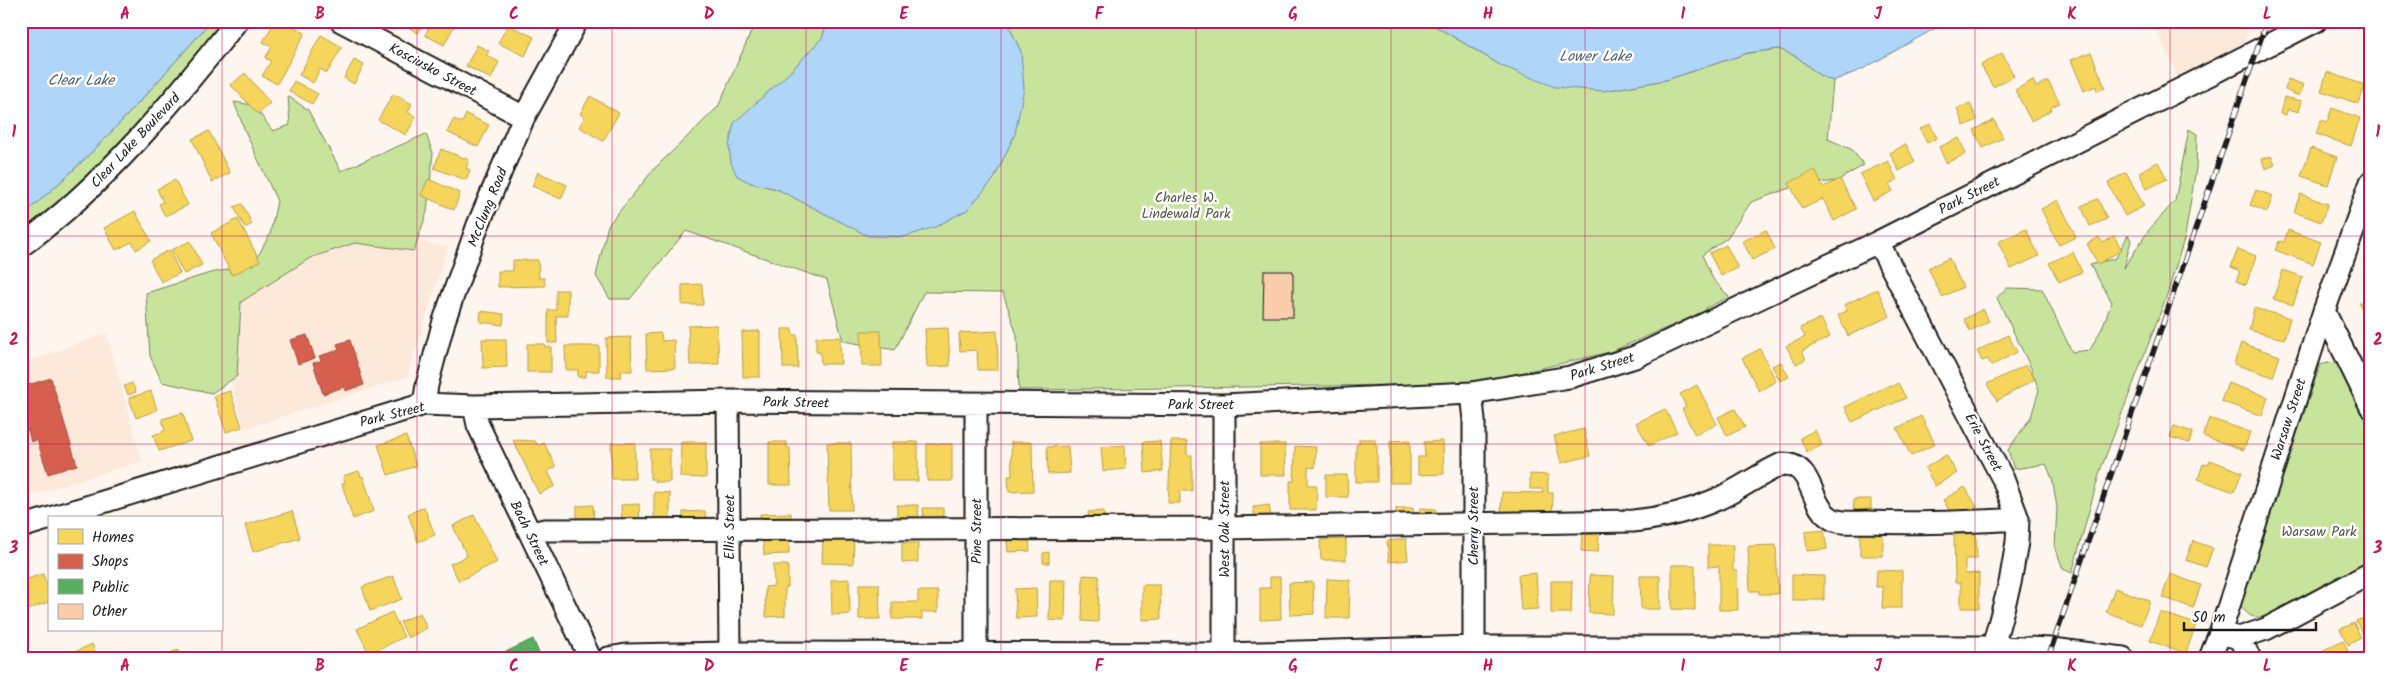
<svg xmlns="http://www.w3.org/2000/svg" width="2392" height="679" font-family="Kalam,sans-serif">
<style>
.built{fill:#fde9da}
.green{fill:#c8e49c;stroke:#72805c}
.water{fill:#afd5f8;stroke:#748ba0}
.homes{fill:#f6d55c;stroke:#b59e49}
.shops{fill:#d6604d;stroke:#9e4c3e}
.public{fill:#5aae61;stroke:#47824c}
.building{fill:#fccdab;stroke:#1c1c1c}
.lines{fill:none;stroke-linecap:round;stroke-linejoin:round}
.minor-casing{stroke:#1c1c1c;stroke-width:25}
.minor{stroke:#fff;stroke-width:21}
.rail-casing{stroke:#1c1c1c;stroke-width:5.5}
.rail{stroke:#fff;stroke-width:4;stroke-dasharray:11;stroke-linecap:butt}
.grid{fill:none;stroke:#c2185b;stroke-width:1;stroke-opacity:0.55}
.labels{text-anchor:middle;stroke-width:5;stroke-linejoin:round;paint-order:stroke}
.street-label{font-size:14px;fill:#1c1c1c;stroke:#fff}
.park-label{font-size:14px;fill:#505842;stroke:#fff}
.water-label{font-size:15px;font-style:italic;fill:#4f5d69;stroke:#fff}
.neatline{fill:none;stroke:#c2185b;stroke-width:2}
.grid-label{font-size:16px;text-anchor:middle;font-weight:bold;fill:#c2185b}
</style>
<rect width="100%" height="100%" fill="#fef5ee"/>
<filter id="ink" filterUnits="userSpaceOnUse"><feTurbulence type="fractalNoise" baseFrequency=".02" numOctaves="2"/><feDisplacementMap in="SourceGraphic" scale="10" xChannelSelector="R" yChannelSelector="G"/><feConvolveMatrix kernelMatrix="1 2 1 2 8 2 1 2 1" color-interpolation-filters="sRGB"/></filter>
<g filter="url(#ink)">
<path class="built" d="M2152 21H2251L2244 43 2178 76Z
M352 230 448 247 407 377 244 429 209 304Z
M106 333 142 461 21 498V364Z"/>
<path class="green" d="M211 21H230L153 115 21 238V216C92 159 151 89 211 21Z
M754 21H828L822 38 790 72 751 183 777 189 811 205 1021 52 1007 21H1427L1502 66 1603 91 1666 80 1748 53 1780 49 1797 57 1819 75 1833 81 1828 139 1851 149 1864 165 1837 181 1798 185 1751 202 1727 238 1702 255 1713 279 1729 297 1706 308V311L1610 352 1473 384 1019 390 1017 335 1003 293 924 292 895 350 843 341 827 280 686 231 630 299H610L596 276 608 225 655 168 718 107 755 23Z
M288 96 308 110 341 171 426 134 433 153 427 212 414 251 355 243 310 258 241 302 237 376 212 393 162 382 150 356 146 293 210 273 253 265 270 234 277 201 245 131 234 102 253 105 273 131 290 125Z
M2189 129 2197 134 2196 168 2185 236 2167 295 2100 471 2072 573 2063 569 2055 547 2057 507 2052 478 2046 464 2014 469 2008 450 2031 417 2039 390 2031 368 1997 298 2006 288 2042 289 2072 352 2090 350 2102 328 2112 302 2090 265 2116 258 2128 235 2131 240 2124 268 2148 231 2175 201Z
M2332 362 2342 368 2371 424V562L2267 616C2254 619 2249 617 2241 606L2244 592 2320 365Z"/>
<path class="water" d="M21 21H211C151 89 92 159 21 216Z
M828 21H1007L1021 52 1024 88 1015 134 994 179 967 210 935 227 904 237 868 236 777 189 751 183 737 176 731 163 729 146 734 123 790 72 822 38Z
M1427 21H1948L1863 69 1833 81 1819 75 1797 57 1779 49 1748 53 1666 80 1603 91 1555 87 1502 66Z"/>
<path class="homes" d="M275 21H284L305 33 277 84 262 76 271 61 265 58 272 47 263 42Z
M397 21H424L418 33Z
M432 21H457L444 45 425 35Z
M508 25 534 37 525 56 498 43Z
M321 35 342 47 327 73 320 69 313 83 299 75Z
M477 45 489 51 486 55 499 62 491 79 466 66Z
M2091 52 2105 88 2097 91 2096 86 2084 91 2071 60Z
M2002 53 2014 76 1993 87 1981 65Z
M354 60 364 65 354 84 344 78Z
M2327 72 2365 85 2359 104 2321 91Z
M245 73 270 103 258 114 231 85Z
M2288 79 2304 85 2299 96 2285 90Z
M2033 80 2036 87 2048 81 2060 103 2051 107 2052 110 2031 121 2015 90Z
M294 81 318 94 312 104 289 91Z
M393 94 412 104 408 112 416 117 406 135 378 120Z
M590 96 619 113 603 141 579 127 585 117 580 114Z
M2284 97 2302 101 2299 112 2288 109 2286 115 2280 114Z
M1970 103 1977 120 1964 126 1957 109Z
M2332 108 2360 118 2351 146 2316 134 2321 120 2327 122Z
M466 114 489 125 478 147 447 132 454 119 462 123Z
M1994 120 2003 138 1983 148 1974 130Z
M1930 124 1937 138 1927 143 1920 129Z
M209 131 230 173 212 182 192 139Z
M1959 138 1966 154 1946 163 1939 147Z
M1906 144 1915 162 1899 171 1890 153Z
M2311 148 2337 157 2328 185 2301 176Z
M441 149 469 160 466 168 470 170 466 180 434 168Z
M2271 156 2275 165 2265 169 2262 159Z
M1888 161 1897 180 1889 184 1893 191 1873 201 1860 174Z
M2158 162 2167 179 2147 189 2139 172Z
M1815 170 1823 187 1840 179 1856 209 1834 221 1823 199 1802 209 1789 183Z
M538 172 567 185 561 199 532 186Z
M2126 172 2144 206 2125 216 2108 183Z
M428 179 460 193 454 210 421 195Z
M175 180 188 205 165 216 159 204 163 202 157 189Z
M2256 190 2273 196 2267 212 2250 205Z
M2300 194 2328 204 2321 222 2294 212Z
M2098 199 2107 219 2090 226 2081 206Z
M2058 200 2076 237 2059 245 2041 209Z
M242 204 252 224 245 228 234 207Z
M135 211 151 241 136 250 132 242 116 250 104 228Z
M238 219 260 261 232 275 211 233Z
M2026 229 2039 256 2011 269 1998 242Z
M1766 230 1775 249 1752 260 1743 241Z
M2288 230 2321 242 2313 264 2275 250 2279 241 2284 242Z
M2114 236 2122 250 2098 264 2087 244 2099 237 2103 243Z
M190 241 202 265 184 274 171 250Z
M1726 245 1738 268 1721 276 1709 253Z
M2238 249 2256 256 2246 285 2236 281 2240 271 2231 267Z
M169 250 180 273 161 282 150 260Z
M2073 252 2082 272 2059 282 2049 263Z
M1949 258 1963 287 1942 297 1928 268Z
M513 260H538L539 278H544L545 286 498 287V271H513Z
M2283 270 2303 277 2293 305 2273 299Z
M702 284 703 305H682V285Z
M1877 289 1890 316 1848 336 1838 315 1847 311 1844 305Z
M556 290H568V316H556L557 343H548V310H556Z
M2371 298V322L2369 323 2359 303Z
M2254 308 2290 318 2284 339 2249 330Z
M1983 309 1989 321 1970 331 1964 319Z
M481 311 504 314 503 325 480 322Z
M1821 318 1830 337 1802 351 1806 359 1796 364 1786 346 1805 337 1800 328Z
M717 325 719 364 690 365 688 326Z
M948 328 950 366 927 367 925 329Z
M782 329H792L793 335H797L798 368H783Z
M760 331V377H743L742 332Z
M861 331H881L882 366H862Z
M997 331 998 370H978L977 350 960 351 959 333Z
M661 333 662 341 674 340 675 368 647 369 646 334Z
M2008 335 2017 352 1991 366 1988 359 1982 361 1977 351Z
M631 337 632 371H621V377H607L606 338Z
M816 337H840L841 364H821L820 352H816Z
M482 339H506L507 367 483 368Z
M2241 343 2280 356 2273 377 2234 364Z
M527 344H545V347H551V372H527Z
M565 346H599V371H586V377H578V370H566Z
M1760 349 1776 381 1759 391 1742 358Z
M1781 362 1789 377 1780 381 1772 366Z
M2026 365 2035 379 1997 401 1987 384Z
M132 383 136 392 128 395 124 386Z
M1898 383 1906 398 1852 422 1845 407 1890 385 1891 387Z
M2228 383 2268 397 2262 416 2221 401Z
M1697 385 1717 424 1695 435 1682 409 1686 407 1680 394Z
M151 391 157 410 136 418 129 398Z
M230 391 242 427 226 432 214 396Z
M1665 409 1677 432 1649 446 1636 423Z
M1735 409 1745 427 1727 436 1718 417Z
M183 413 191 441 159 451 153 435 165 431 162 419Z
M1921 416 1935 444 1911 456 1897 428Z
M2209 418 2250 432 2244 450 2203 436Z
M2174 426 2193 432 2189 443 2170 437Z
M1584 429 1590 456 1561 463 1554 436Z
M1815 430 1822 445 1807 453 1800 438Z
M406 436 416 466 388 475 378 445Z
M1359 439H1375V445H1377V482H1356V445L1359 444Z
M513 440 535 441 538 446 544 443 556 467 548 471 555 486 539 494Z
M1410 440V483H1390V441Z
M1160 441 1163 471 1145 473 1143 442Z
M1171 441H1187V455H1192V491H1180V503H1168Z
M1443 441 1444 474 1418 475V457H1425L1424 442Z
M681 442H706V478L680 477Z
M769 442H787V448H790L791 485H769Z
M892 442H918V481H892Z
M1011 442H1032L1033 491 1009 492 1008 476H1012Z
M611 443H635V479H612Z
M827 443H851L852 510H829Z
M927 444H952V481H927Z
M1260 444H1285L1286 475H1260Z
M1125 445 1126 469 1103 471 1101 447Z
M1068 446 1070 473 1048 474 1047 447Z
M1295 446 1316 447 1315 468 1308 467V485H1317L1316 510H1290V481H1294Z
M650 449H670V482H655V479H650Z
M1946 455 1957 473 1935 486 1925 468Z
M2210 460 2242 472 2234 492 2198 479 2203 464 2208 465Z
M359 471 361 477 363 476 374 511 353 519 342 484 345 483 343 476Z
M1530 474 1548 475V493H1553L1552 514 1501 512 1502 492 1543 493 1542 489H1530Z
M1326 475H1347L1348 497H1326Z
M1965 487 1977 507 1955 520 1943 500Z
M654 492 670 493V519H654Z
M1854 499H1871V517H1853Z
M639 504 640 527H622L621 505Z
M593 505 594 527H577V506Z
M897 505H918L919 524H897Z
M1269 505 1272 522 1256 525 1253 507Z
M424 507 435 535 418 542 408 514Z
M923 508H943V523L924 524Z
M1396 508H1413V522H1396Z
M1420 508 1436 509 1435 522H1419Z
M292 511 300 538 253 552 245 525Z
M705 511 706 527 683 528V512Z
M1104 511 1105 521 1089 523 1088 512Z
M791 513V526L761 527 760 514Z
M474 515 497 562 459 581 450 564 467 556 453 526Z
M1824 530 1827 549 1807 551 1805 532Z
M1582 534 1599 535 1598 552 1581 551Z
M1860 534 1883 535V556H1860Z
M1954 534H1976L1977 559H1965V574L1979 573V608H1961V583H1955Z
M823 537 854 538 853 564 822 563Z
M1029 539 1030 551 1008 552 1007 541Z
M1346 539V560H1321L1320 540Z
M1406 539 1408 560 1389 562 1387 541Z
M789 540V554L764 555 763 541Z
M2193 541 2213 548 2206 567 2186 560Z
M902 543H918V562L902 563Z
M1708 545H1733V571H1737L1738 610H1719V566L1708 567Z
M1776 545 1778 594H1759V591H1750L1748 546Z
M1049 552V563H1043V553Z
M773 565H788V587H785V616L766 617 765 587 774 586Z
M1672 565H1695V610L1672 609Z
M1877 570 1902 571V608H1882L1883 587H1876Z
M1536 573 1538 609 1521 610 1518 575Z
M43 574 49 591V602L26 610 21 597V581Z
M2170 574 2201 585 2193 608 2162 597Z
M1083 575 1099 576 1098 622 1082 621Z
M1590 575 1614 576 1613 614 1589 613Z
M1792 575 1824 576V600H1792Z
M393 576 402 599 370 611 362 587Z
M1640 576H1660V609H1641Z
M1270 577H1280L1281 619 1260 620V588H1270Z
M849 579 850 614 832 615 831 580Z
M1327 579 1350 580 1349 618H1326Z
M1050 580H1066L1065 621 1049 620Z
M1551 581H1572L1571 613H1551Z
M1313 582 1314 614 1290 615 1289 583Z
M859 584H879L880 619H859Z
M1142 585H1160L1161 619 1142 620Z
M1036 588 1037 617 1016 618 1015 589Z
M2115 588 2150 601 2141 625 2106 612Z
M918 591H938V612H922V619H892V602H918Z
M392 612 404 637 369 654 357 629Z
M2160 612 2196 624 2186 653 2150 641Z
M420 613 427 628 408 638 400 622Z
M2371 615V636L2365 639 2356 621Z
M2354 623 2361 638 2348 645 2340 629Z
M2343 640 2351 658H2325L2322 651Z
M92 644 98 658H62Z
M179 650 181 658H171L169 653Z"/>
<path class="shops" d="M307 335 315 358 298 364 290 340Z
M350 340 364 385 345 391 344 387 323 394 313 363 321 361 319 356 339 350 337 344Z
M51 378 77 465 48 474 37 440 31 442 28 430 21 432V387Z"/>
<path class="public" d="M533 639 541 658H493Z"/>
<path class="building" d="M1264 271H1293V317H1263Z"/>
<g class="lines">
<g class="minor-casing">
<path id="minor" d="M341 21 524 117
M1878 242 2003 479 2018 519 2017 542 2010 583 1990 658
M21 246C106 184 172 103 237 21
M2324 311 2371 407
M1471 393 1474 420V658
M728 401 730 653
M424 404 427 385 444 321 478 225 524 117 577 21
M976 404V658
M474 406 478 425 590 658
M21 527 424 404 474 406 728 401 1224 405 1471 393 1570 377 1635 357 1878 242 2316 21
M530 533 545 530 1224 528 1633 521C1664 518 1691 511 1720 498 1741 488 1760 474 1782 464 1815 463 1808 506 1832 519 1841 524 1856 522 1866 522 1916 524 1968 522 2018 519
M2220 633 2239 638 2266 629 2371 573
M2239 638 2250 658
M608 658 626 655 730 653 1224 654 1474 647H1993L2052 649 2123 658
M1224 658V405
M2210 658 2220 633 2324 311 2371 182"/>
</g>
<use href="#minor" class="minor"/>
<g class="rail-casing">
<path id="rail" d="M2048 658 2267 21"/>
</g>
<use href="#rail" class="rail"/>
</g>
</g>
<path class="grid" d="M222 21V658M417 21V658M612 21V658M806 21V658M1001 21V658M1196 21V658M1391 21V658M1585 21V658M1780 21V658M1975 21V658M2170 21V658M21 236H2371M21 444H2371"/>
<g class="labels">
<g class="street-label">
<text transform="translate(433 69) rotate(28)" y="5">Kosciusko Street</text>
<text transform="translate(135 140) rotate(-47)" y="5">Clear Lake Boulevard</text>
<text transform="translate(1969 195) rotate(-27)" y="5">Park Street</text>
<text transform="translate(487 207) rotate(-68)" y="5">McClung Road</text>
<text transform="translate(1602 366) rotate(-17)" y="5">Park Street</text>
<text transform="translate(796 402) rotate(1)" y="5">Park Street</text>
<text x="1201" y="409">Park Street</text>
<text transform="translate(392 414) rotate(-14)" y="5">Park Street</text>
<text transform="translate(2288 419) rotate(-72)" y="5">Warsaw Street</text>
<text transform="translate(1984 442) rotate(62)" y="5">Erie Street</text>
<text transform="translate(1473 526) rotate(-90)" y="5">Cherry Street</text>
<text transform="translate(729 527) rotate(-90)" y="5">Ellis Street</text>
<text transform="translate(1224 529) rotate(-90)" y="5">West Oak Street</text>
<text transform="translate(976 531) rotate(-90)" y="5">Pine Street</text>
<text transform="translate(530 533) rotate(64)" y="5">Bach Street</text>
</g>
<g class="park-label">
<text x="1186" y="202">Charles W.<tspan x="1186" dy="16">Lindewald Park</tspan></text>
<text x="2319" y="536">Warsaw Park</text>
</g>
<g class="water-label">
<text x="1595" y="61">Lower Lake</text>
<text x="81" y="85">Clear Lake</text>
</g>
</g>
<rect width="2392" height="679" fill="none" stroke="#fff" stroke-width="55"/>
<rect x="48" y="516" width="175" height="115" fill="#ffffff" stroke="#a4a4a4"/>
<rect x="58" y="529" width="25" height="15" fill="#f6d55c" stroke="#a4a4a4"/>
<text x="92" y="542" font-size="15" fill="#1c1c1c">Homes</text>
<rect x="58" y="554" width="25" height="15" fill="#d6604d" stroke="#a4a4a4"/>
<text x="92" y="566" font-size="15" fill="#1c1c1c">Shops</text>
<rect x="58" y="579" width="25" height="15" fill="#5aae61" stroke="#a4a4a4"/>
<text x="92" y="592" font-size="15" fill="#1c1c1c">Public</text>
<rect x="58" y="604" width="25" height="15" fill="#fccdab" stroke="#a4a4a4"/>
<text x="92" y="616" font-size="15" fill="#1c1c1c">Other</text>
<path d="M2184 622v8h132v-8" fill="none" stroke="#1c1c1c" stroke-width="2.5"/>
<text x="2192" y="622" font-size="15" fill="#1c1c1c" stroke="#ffffff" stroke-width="4" paint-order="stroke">50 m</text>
<rect x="28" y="28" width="2336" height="624" class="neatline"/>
<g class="grid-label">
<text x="125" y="19">A</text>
<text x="320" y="19">B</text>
<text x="514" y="19">C</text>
<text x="709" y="19">D</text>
<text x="904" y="19">E</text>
<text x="1099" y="19">F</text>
<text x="1293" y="19">G</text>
<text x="1488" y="19">H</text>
<text x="1683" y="19">I</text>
<text x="1878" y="19">J</text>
<text x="2072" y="19">K</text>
<text x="2267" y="19">L</text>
<text x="14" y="137">1</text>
<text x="2378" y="137">1</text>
<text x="14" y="345">2</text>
<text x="2378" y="345">2</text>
<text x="14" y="553">3</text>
<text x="2378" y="553">3</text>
<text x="125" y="671">A</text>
<text x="320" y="671">B</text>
<text x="514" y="671">C</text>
<text x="709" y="671">D</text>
<text x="904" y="671">E</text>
<text x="1099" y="671">F</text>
<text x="1293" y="671">G</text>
<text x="1488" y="671">H</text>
<text x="1683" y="671">I</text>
<text x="1878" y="671">J</text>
<text x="2072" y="671">K</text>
<text x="2267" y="671">L</text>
</g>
</svg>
